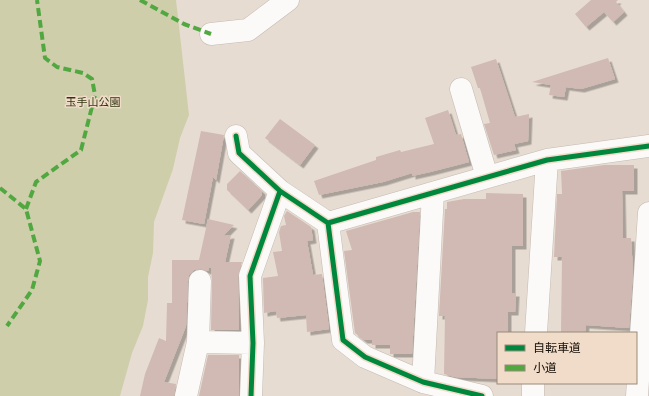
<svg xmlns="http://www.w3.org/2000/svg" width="649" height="396" font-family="Overpass,'Noto Sans JP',sans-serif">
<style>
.green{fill:#ceceab}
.building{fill:#d0bab3;filter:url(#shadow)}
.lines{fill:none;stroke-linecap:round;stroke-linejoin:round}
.minor-casing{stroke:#c3bab3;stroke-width:23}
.minor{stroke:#fbfaf8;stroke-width:22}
.quiet{stroke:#51a841;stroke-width:4;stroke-dasharray:8 4;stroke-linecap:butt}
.cycleway-casing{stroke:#f0dcc8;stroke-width:8}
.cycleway{stroke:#00873e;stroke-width:5}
.labels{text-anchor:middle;stroke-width:3;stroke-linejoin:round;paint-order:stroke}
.park-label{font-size:11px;fill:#303510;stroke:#f0dcc8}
</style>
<defs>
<filter id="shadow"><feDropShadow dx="3.5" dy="3.5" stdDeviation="0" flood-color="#0004"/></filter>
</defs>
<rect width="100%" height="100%" fill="#e7dcd1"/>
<path class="green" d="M0 0H176L189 115 180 138 173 169 154 222 153 253 148 277V300L143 326 132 353 120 396H0Z"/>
<path class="building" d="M591 0H618L616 2 624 12 613 22 604 12 586 27 575 14Z
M608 58 615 79 581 89 566 87 564 97 549 95 551 85 532 82Z
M496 59 515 117 529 114 528 141 514 144 516 150 494 155 484 124 490 123 480 88H478L471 67Z
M448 110 456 135 461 134 469 162 430 172 412 176V173L383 182 319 195 314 181 376 160V157L400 150 401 152 434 144 425 118Z
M280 119 315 145 300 165 265 138Z
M201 131 224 135 216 180 213 177 204 224 182 220Z
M604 165H634V191H622L623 238H631L633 272 629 328 586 325 585 333H561L562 257H554L557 194H562L561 171Z
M240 171 262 191V195L248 210 227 190V184Z
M486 193 523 194V246H512V293H516L515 312H508V333H498V379L455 377 444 374 445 316H439L445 209H447V202L464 199H486Z
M287 211 311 227 313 240 307 241 313 275 322 274 329 329 307 332 306 315 277 318 276 311 264 313 263 278 278 276 273 252 282 251 279 232 281 226 286 225 284 216Z
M413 212H420L412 354H390V345H372V340H364L355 333 344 251 352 250 346 231Z
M208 219 234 225 223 236 231 235 225 262H242L238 277 239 330H211L212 281 211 268H209L208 271 201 269 194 270 189 275 188 281 186 326 164 382 176 384 174 396H140L145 374 159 338 166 341 167 303H172V260H199Z
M208 355H239V396H199Z"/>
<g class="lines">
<g class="minor-casing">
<path id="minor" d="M211 34 248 30 288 0
M461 89 487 177
M236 136 239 153 280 191 328 223 547 160 649 146
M328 223 343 340 365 357 423 382 482 396
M536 333 547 160
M198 342 253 343
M423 382 433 193
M186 396 198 342 200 281
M251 396 253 343 250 276 280 191
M533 396V383
M637 396 649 213"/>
</g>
<use href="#minor" class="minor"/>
<path class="quiet" d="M140 0 184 24 211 34
M0 188 26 209 40 261 32 290 7 326
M26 209 36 182 81 150 95 95 92 79 83 73 57 67 45 58 37 0"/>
<g class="cycleway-casing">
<path id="cycleway" d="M236 136 239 153 280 191 328 223 547 160 649 146
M328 223 343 340 365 357 423 382 482 396
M251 396 253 343 250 276 280 191"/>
</g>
<use href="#cycleway" class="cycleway"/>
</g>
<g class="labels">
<g class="park-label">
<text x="93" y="106">玉手山公園</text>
</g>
</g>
<rect x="497" y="332" width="140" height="52" fill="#f0dcc8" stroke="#998a7b"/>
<rect x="505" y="345" width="20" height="6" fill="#00873e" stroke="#998a7b"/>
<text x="533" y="352" font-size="12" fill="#160f08">自転車道</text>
<rect x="505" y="365" width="20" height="6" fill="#51a841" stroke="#998a7b"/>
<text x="533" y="372" font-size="12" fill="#160f08">小道</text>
</svg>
